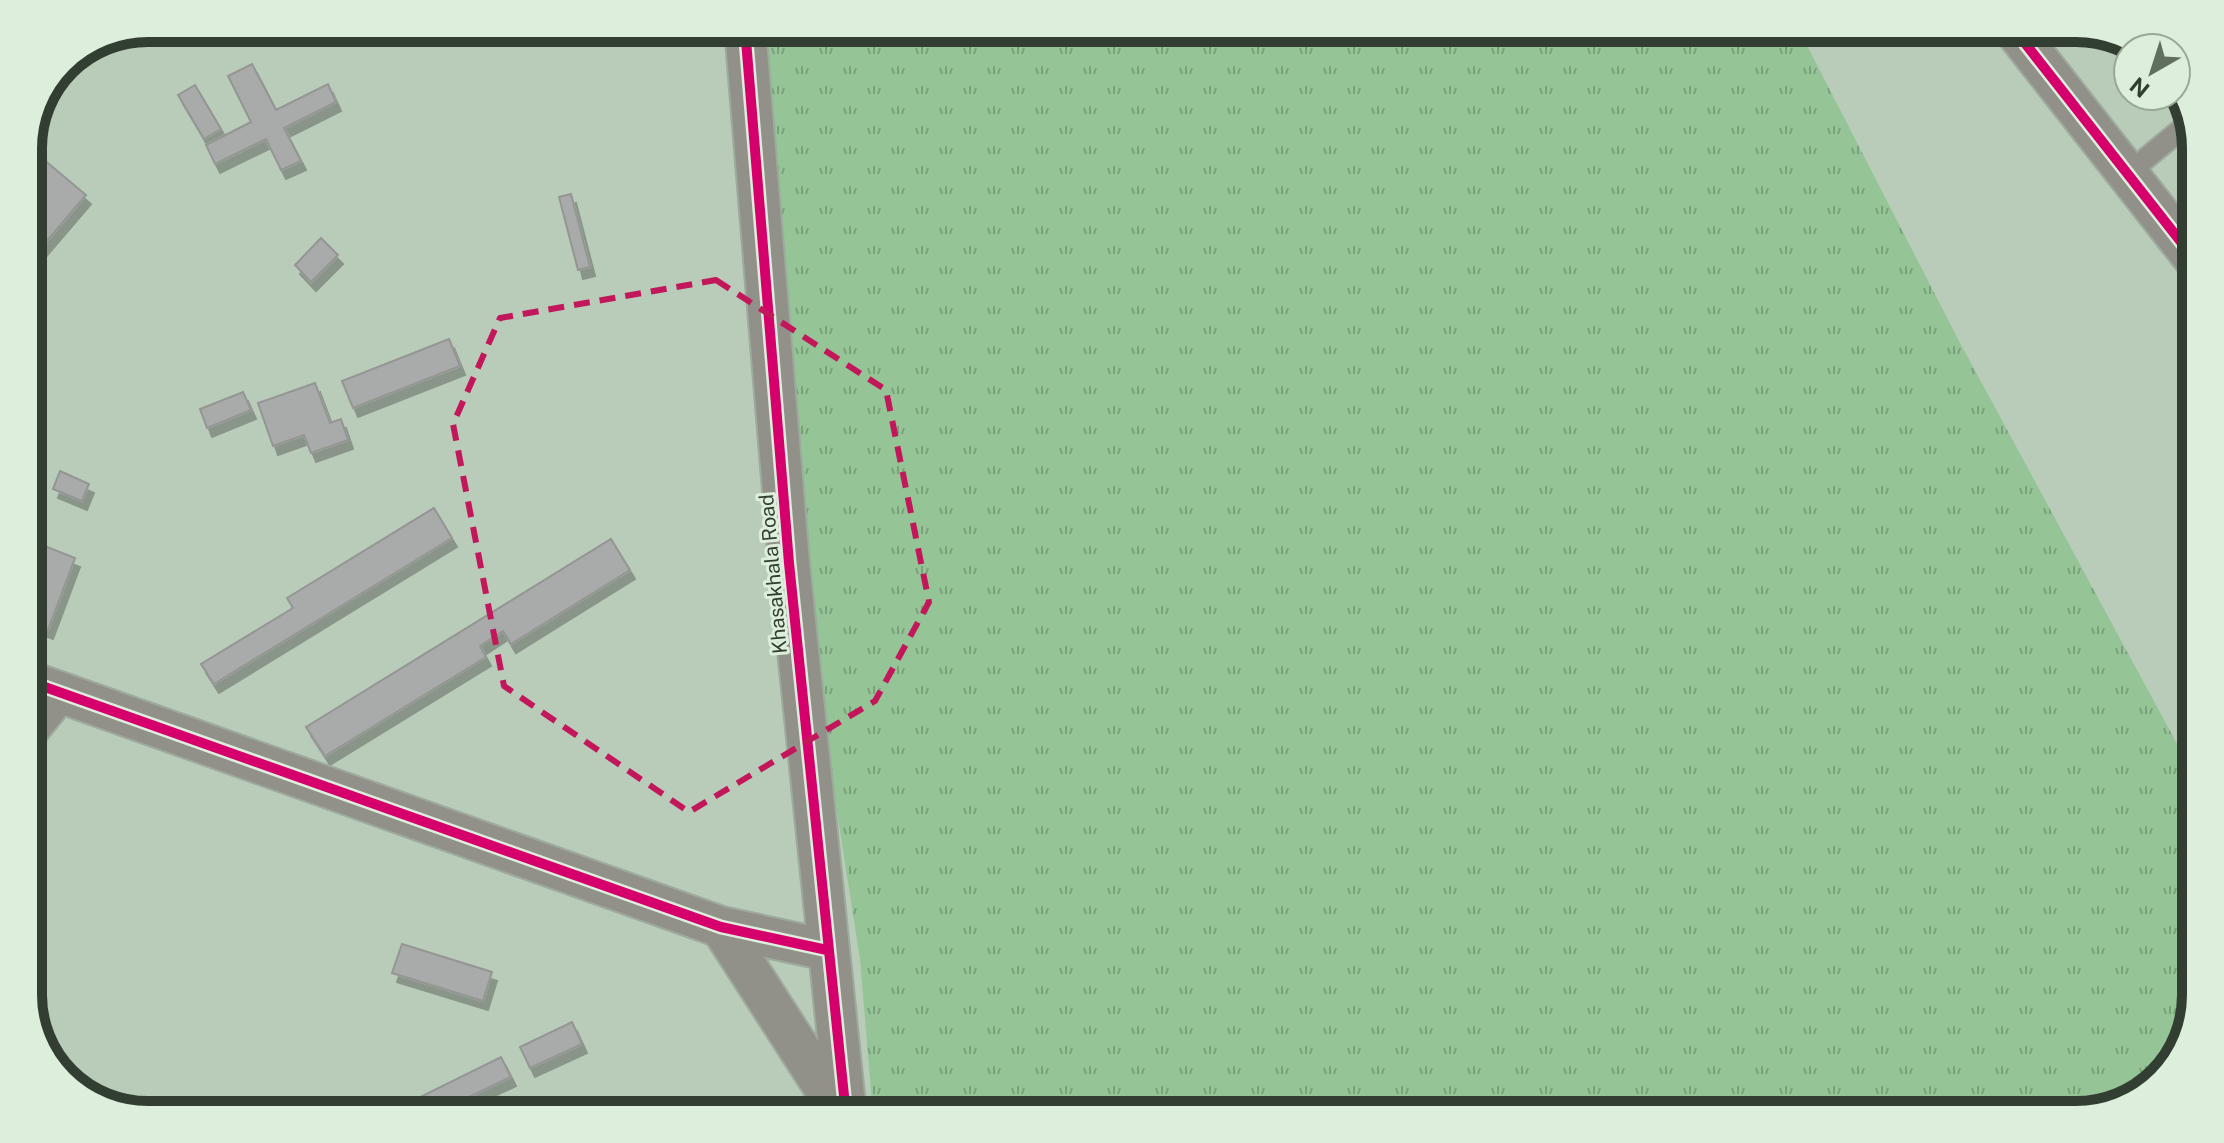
<svg xmlns="http://www.w3.org/2000/svg" width="2224" height="1143" font-family="'Public Sans',sans-serif">
<style>
.grass{fill:url(#grass-tufts)}
.building{fill:#a8aba9;stroke:#949694;stroke-width:2;filter:url(#shadow)}
.lines{fill:none;stroke-linecap:round;stroke-linejoin:round}
.service-casing{stroke:#9daa9d;stroke-width:24}
.minor-casing{stroke:#9daa9d;stroke-width:44}
.service{stroke:#91918a;stroke-width:20}
.minor{stroke:#91918a;stroke-width:40}
.cycleway-casing{stroke:#deeedd;stroke-width:15}
.cycleway{stroke:#d6006c;stroke-width:10}
.marked{fill:none;stroke:#c2185b;stroke-width:6;stroke-dasharray:16 10;stroke-linejoin:round}
.labels{text-anchor:middle;stroke-width:6;stroke-linejoin:round;paint-order:stroke}
.street-label{font-size:20px;fill:#313e31;stroke:#deeedd}
.rim{fill:none;stroke:#313e31;stroke-width:10}
</style>
<defs>
<pattern id="grass-tufts" width="24" height="20" patternUnits="userSpaceOnUse" patternTransform="scale(2)"><rect width="24" height="20" fill="#95c496"/><path d="M3 7l-1-3M5 7V3M7 7l1-3M15 17l-1-3M17 17v-4M19 17l1-3" fill="none" stroke="#7aa17b"/></pattern>
<filter id="shadow"><feDropShadow dx="5" dy="9" stdDeviation="0" flood-color="#0004"/></filter>
</defs>
<rect width="100%" height="100%" fill="#b9cbb9"/>
<path class="grass" d="M745 28H1798L1959 341 2196 779V995L2183 1049 2142 1095 2077 1115H873L860 959 799 568Z"/>
<path class="building" d="M252 64 276 110 328 84 336 102 284 128 301 161 281 170 266 139 215 164 206 145 251 122 228 76Z
M195 85 221 129 204 139 178 95Z
M36 153 86 195 28 263V162Z
M571 194 590 267 578 270 559 197Z
M321 238 338 255 311 282 295 265Z
M449 339 460 366 353 408 342 381Z
M315 383 330 423 341 419 348 440 311 453 304 435 273 446 258 403Z
M243 392 251 410 207 428 200 409Z
M60 471 89 484 82 501 53 489Z
M434 508 452 538 214 684 201 664 293 608 287 598Z
M611 539 630 570 511 644 503 631 480 646 486 657 325 756 306 727Z
M42 545 75 558 48 630 28 622V580Z
M402 944 492 972 483 1001 392 973Z
M572 1022 582 1044 530 1068 520 1047Z
M501 1057 511 1077 431 1115H384Z
M270 1099 286 1115H255Z
M302 1102 316 1115H290Z"/>
<g class="lines">
<g class="service-casing">
<path id="service" d="M2127 174 2190 122"/>
</g>
<g class="minor-casing">
<path id="minor" d="M745 28 789 563 846 1115
M2013 28 2196 261
M28 681 721 927 827 950
M28 730 58 693
M721 927 842 1115"/>
</g>
<use href="#service" class="service"/>
<use href="#minor" class="minor"/>
<g class="cycleway-casing">
<path id="cycleway" d="M745 28 789 563 846 1115
M2013 28 2196 261
M28 681 721 927 827 950"/>
</g>
<use href="#cycleway" class="cycleway"/>
</g>
<path class="marked" d="M716 280 886 390 929 602 875 701 689 812 504 686 453 424 500 318Z"/>
<g class="labels">
<g class="street-label">
<text transform="translate(773 574) rotate(-95)" y="7">Khasakhala Road</text>
</g>
</g>
<path d="M0 0H2224V1143H0ZM148 42H2076A106 106 0 0 1 2182 148V995A106 106 0 0 1 2076 1101H148A106 106 0 0 1 42 995V148A106 106 0 0 1 148 42Z" fill="#deeedd" fill-rule="evenodd"/>
<path class="rim" d="M148 42H2076A106 106 0 0 1 2182 148V995A106 106 0 0 1 2076 1101H148A106 106 0 0 1 42 995V148A106 106 0 0 1 148 42Z"/>
<g transform="translate(2152 72) rotate(219)"><circle r="38" fill="#deeedd" stroke="#99a898" stroke-width="2"/>
<path d="M0-6L14 30L0 20L-14 30Z" fill="#616f61"/>
<text y="-12" font-size="22" font-weight="bold" text-anchor="middle" fill="#313e31">N</text>
</g>
</svg>
